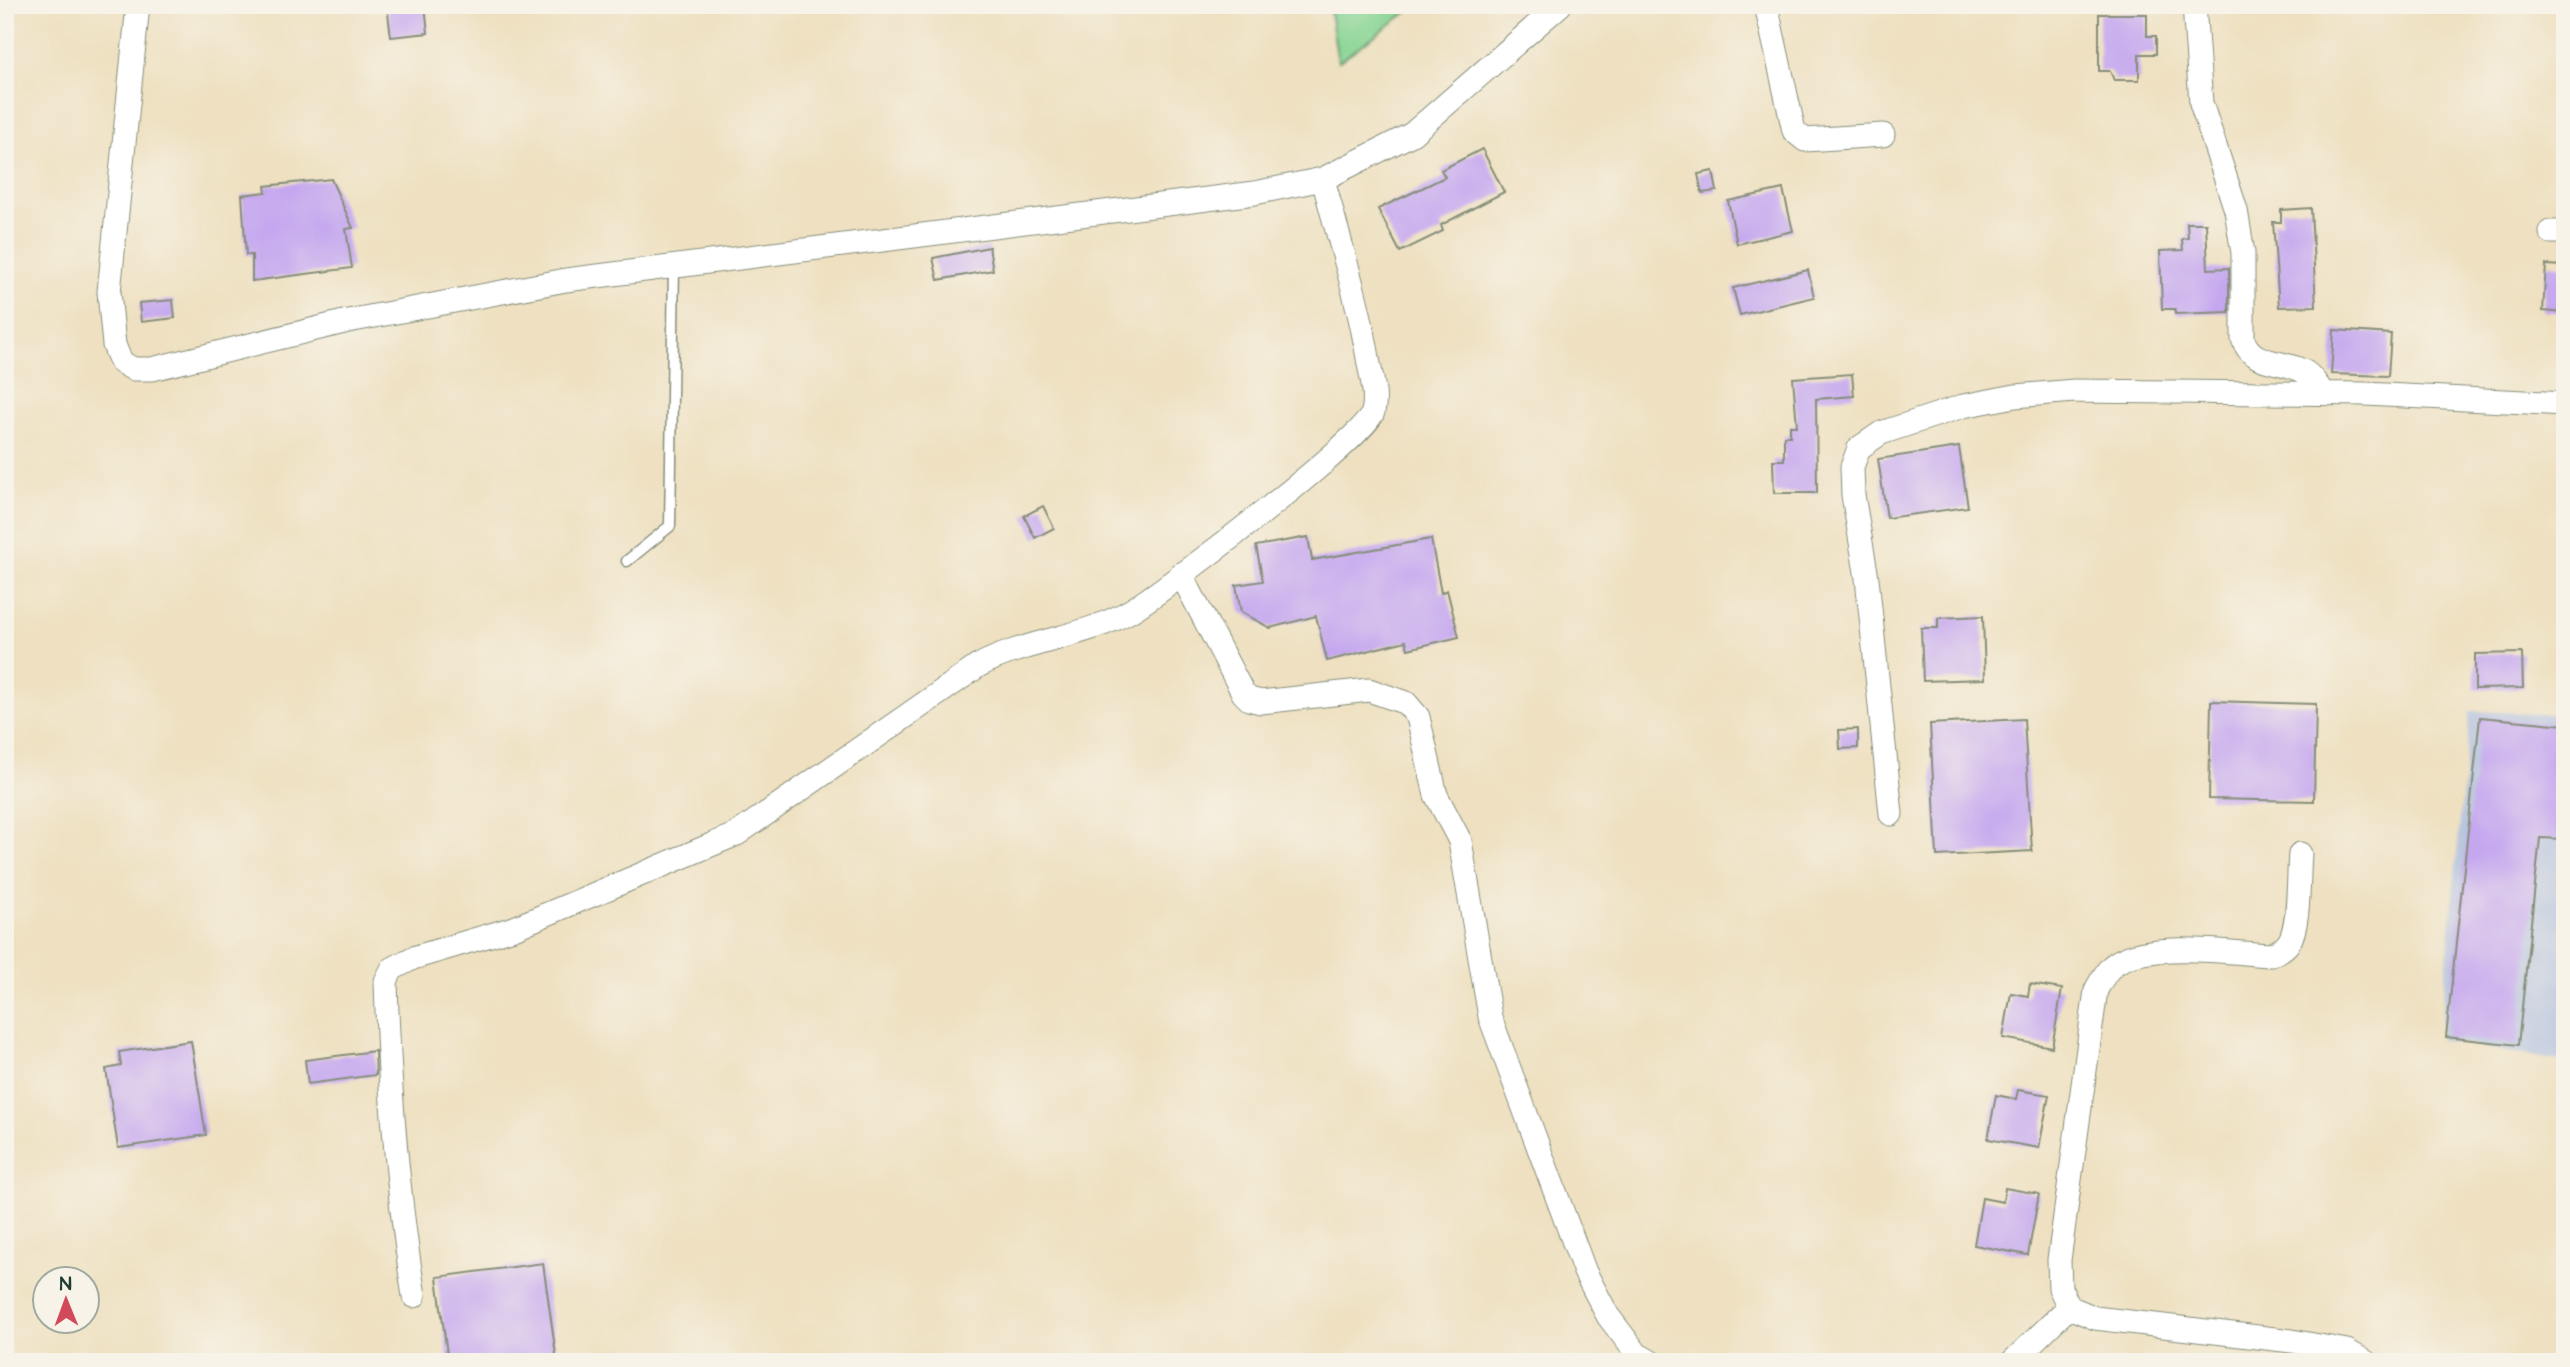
<svg xmlns="http://www.w3.org/2000/svg" width="2570" height="1367" font-family="'Architects Daughter',sans-serif">
<style>
.industrial{fill:#b9c5de}
.green{fill:#86d493;stroke:#528864;stroke-width:2}
.building{fill:#c5a7ef}
.lines{fill:none;stroke-linecap:round;stroke-linejoin:round}
.lane-casing{stroke:#868e7a;stroke-width:13}
.street-casing{stroke:#868e7a;stroke-width:25}
.lane{stroke:#fff;stroke-width:10}
.street{stroke:#fff;stroke-width:23}
</style>
<rect width="100%" height="100%" fill="#f7f3e8"/>
<filter id="ink" filterUnits="userSpaceOnUse"><feTurbulence type="fractalNoise" baseFrequency=".0143" numOctaves="2"/><feDisplacementMap in="SourceGraphic" scale="14" xChannelSelector="R" yChannelSelector="G"/><feConvolveMatrix kernelMatrix="1 2 1 2 8 2 1 2 1" color-interpolation-filters="sRGB"/></filter>
<filter id="wash" filterUnits="userSpaceOnUse"><feTurbulence type="fractalNoise" baseFrequency=".00686" numOctaves="4" result="noise"/><feDisplacementMap in="SourceGraphic" scale="28" xChannelSelector="R" yChannelSelector="G"/><feGaussianBlur stdDeviation="1.57" result="paint"/><feColorMatrix in="noise" values="0 0 0 0 0 0 0 0 0 0 0 0 0 0 0 0 0 1.4 0 .05"/><feComposite in="paint" operator="in"/></filter>
<g filter="url(#wash)">
<rect width="100%" height="100%" fill="#eee0c0"/>
<path class="industrial" d="M2470 711 2565 715V1062L2440 1040Z"/>
<path class="green" d="M1329 5H1417L1338 62Z"/>
<g id="blocks">
<path class="building" d="M387 5H425L428 33 391 37Z
M2099 14H2147V36H2156V54H2139V80H2114L2110 71H2099Z
M1482 149 1504 192 1441 225 1443 231 1400 252 1378 209 1445 177 1441 170Z
M1713 171 1717 191 1702 193 1698 174Z
M331 179 353 228 346 229 352 268 252 281V255H246L242 195 266 192 265 186Z
M1783 189 1793 231 1737 244 1728 201Z
M2311 208 2316 306 2279 307 2273 222H2281V210Z
M2187 223H2206L2208 269 2229 268V312L2175 314V309H2162L2160 251 2183 250 2182 239 2188 238Z
M989 247 993 270 938 280 933 258Z
M2546 265 2565 266V313L2543 311Z
M1808 270 1814 297 1740 315 1733 288Z
M173 300 175 318 141 322 139 303Z
M2334 330 2391 334 2388 376 2331 374Z
M1852 374 1854 396 1816 399 1817 493H1774L1773 460H1784V436H1790V426H1797L1793 378Z
M1959 447 1968 507 1887 518 1878 459Z
M1043 506 1054 528 1035 538 1024 516Z
M1308 537 1312 560 1431 539 1441 593 1447 590 1459 637 1408 649 1406 641 1327 661 1316 616 1270 628 1241 612 1236 585 1263 581 1256 546Z
M1983 616 1985 679 1923 681 1921 628H1938V618Z
M2522 653 2523 688 2475 689V654Z
M2211 701 2316 704 2314 801 2209 799Z
M2480 717 2565 725V839L2540 838 2518 1045 2446 1037Z
M2024 719 2032 851 1937 856 1930 724Z
M1858 729V748L1840 749 1839 730Z
M2030 984 2062 989 2052 1047 2003 1038 2011 993 2028 996Z
M191 1041 206 1135 118 1148 106 1069 121 1066 119 1052Z
M375 1051 376 1075 308 1084 305 1060Z
M2018 1090 2049 1095 2039 1148 1988 1139 1996 1095 2016 1099Z
M2005 1188 2039 1194 2028 1255 1974 1245 1982 1198 2003 1202Z
M543 1263 557 1362H448L437 1277Z"/>
</g>
</g>
<g filter="url(#ink)">
<use href="#blocks" fill-opacity="0" stroke="#868e7a" stroke-width="2"/>
<g class="lines">
<g class="lane-casing">
<path id="lane" d="M627 561 670 526 674 266"/>
</g>
<g class="street-casing">
<path id="street" d="M138 5 109 292 114 345 121 362 133 369H152L348 321 566 280 1255 193 1323 179 1412 134 1560 5
M1766 5 1794 131 1805 140 1883 135
M2194 5 2201 103 2236 210 2243 253V339C2252 367 2283 359 2305 372 2312 376 2318 386 2323 393
M2551 232H2565
M1181 574 1243 693 1249 699 1261 702 1369 690 1406 703 1418 717 1436 795 1460 841 1490 1017 1519 1095 1585 1272 1608 1316 1637 1354 1651 1362
M1891 814 1867 578 1853 495 1852 467 1859 448 1881 433 1963 406 2015 396 2074 391 2365 394 2565 404
M2300 854C2298 875 2300 925 2289 942 2285 949 2278 951 2271 955 2232 953 2141 939 2111 967 2105 973 2100 983 2096 990L2059 1260 2060 1288 2069 1307 2095 1318 2292 1341 2347 1351 2366 1362
M414 1296C397 1191 389 1087 386 981L392 969 413 958 514 928 737 834 978 666C1026 640 1085 638 1132 610 1164 591 1369 435 1373 412 1377 396 1372 380 1369 364 1359 301 1339 240 1323 179
M2012 1362 2069 1307"/>
</g>
<use href="#lane" class="lane"/>
<use href="#street" class="street"/>
</g>
</g>
<rect width="2570" height="1367" fill="none" stroke="#f7f3e8" stroke-width="28"/>
<g transform="translate(66 1300) rotate(359)"><circle r="33" fill="#f7f3e8" stroke="#a1aaa0" stroke-width="2"/>
<path d="M0-5L12 26L0 18L-12 26Z" fill="#d1495b"/>
<text y="-10" font-size="19" font-weight="bold" text-anchor="middle" fill="#1f3d34">N</text>
</g>
</svg>
